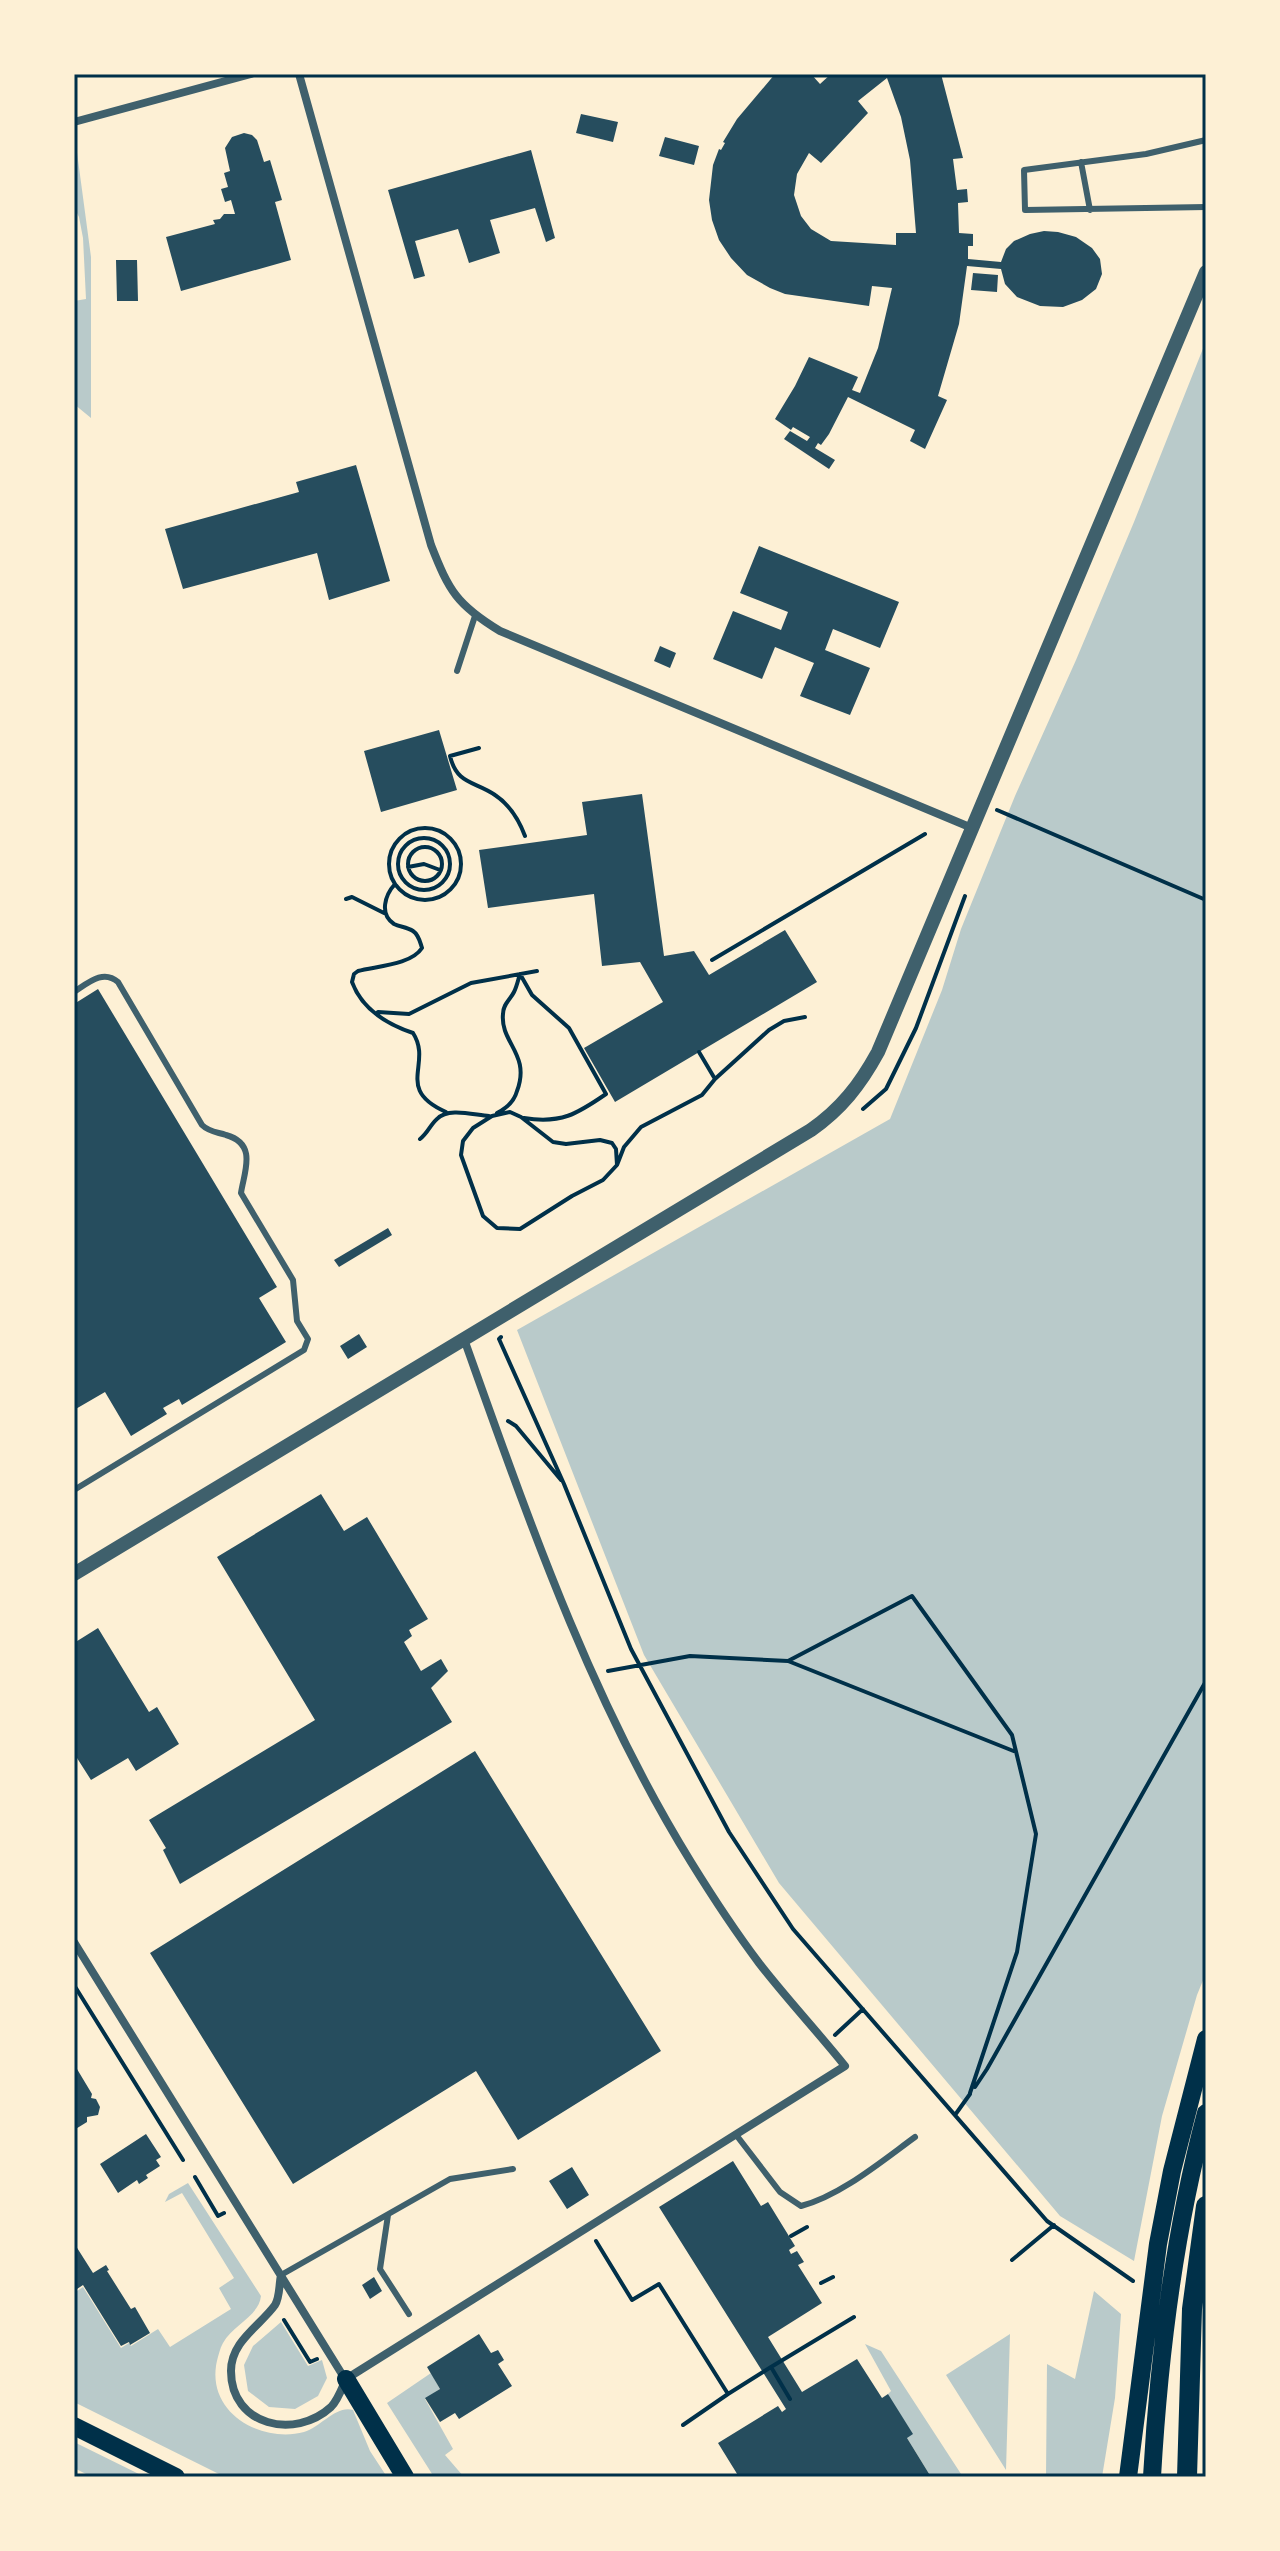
<svg xmlns="http://www.w3.org/2000/svg" width="1280" height="2551" font-family="Figtree,sans-serif">
<style>
.green{fill:#b9caca}
.building{fill:#264d5e;fill-rule:evenodd}
.lines{fill:none;stroke-linecap:round;stroke-linejoin:round}
.path{stroke:#003049;stroke-width:4}
.service{stroke:#3f606c;stroke-width:6}
.minor{stroke:#3f606c;stroke-width:8}
.tertiary{stroke:#3f606c;stroke-width:14}
.primary{stroke:#003049;stroke-width:18}
.trunk{stroke:#003049;stroke-width:20}
.neatline{fill:none;stroke:#003049;stroke-width:3}
</style>
<rect width="100%" height="100%" fill="#fdf0d5"/>
<path class="green" d="M76 145 91 257V418L74 404V301L86 299 83 238 79 217 74 207V146Z
M1206 341V1973L1197 1995 1162 2116 1134 2261 1060 2216 779 1883 644 1655 517 1330 890 1119 942 990 961 929 1015 796 1076 660 1134 522Z
M188 2183 261 2296C259 2316 233 2325 223 2343 220 2348 217 2360 216 2366 209 2415 263 2443 304 2432 321 2427 336 2405 353 2410L370 2451 387 2477H225L74 2402V2293L83 2287 121 2348 129 2343 131 2346 158 2329 170 2347 231 2309 219 2288 234 2278 182 2193 165 2202 169 2194Z
M1094 2291 1121 2314 1115 2398 1102 2477H1046L1047 2364 1075 2379Z
M281 2322 308 2366 322 2360 327 2378 318 2396 295 2409 269 2407 248 2391 244 2365 253 2346Z
M1010 2334 1006 2470 946 2375Z
M865 2344 881 2351 963 2477H931L907 2438 888 2394 891 2391Z
M431 2373 440 2389 425 2399 453 2449 445 2455 464 2477H434L387 2403Z
M74 2442 145 2477H92L74 2468Z"/>
<path class="building" d="M775 74H811L820 84 831 74H941L963 158 953 159 957 190 967 189 968 202 958 203 959 233 973 234V246H968V259L1001 262 1006 249 1014 241 1030 234 1044 231 1058 232 1076 237 1092 248 1100 259 1102 274 1096 289 1082 300 1063 307 1040 306 1017 297 1005 284 1001 269 967 266 959 324 938 396 947 400 925 449 910 441 915 430 848 397 829 434 821 445 818 443 815 448 835 460 829 469 784 439 790 431 807 441 810 437 793 427 791 430 775 419 795 386 809 357 858 377 852 390 860 393 878 348 892 288 872 286 869 306 785 294 770 288 747 275 731 258 719 240 712 220 709 200 713 165 719 149 721 150 725 143 723 142 737 119ZM887 78 901 117 910 160 916 233H896V245L831 241 811 229 801 216 794 195 797 174 809 153 821 163 868 113 858 101Z
M581 114 618 122 613 142 576 133Z
M244 133 252 135 257 140 264 162 270 160 282 200 275 202 291 260 181 291 166 237 215 224 213 220 220 219 224 214H235L231 200 225 202 221 189 228 187 224 173 230 171 225 148 232 137Z
M665 137 699 146 694 165 659 156Z
M531 150 555 238 546 242 535 208 490 220 500 253 469 263 458 229 415 241 425 276 414 279 388 190Z
M116 260H137L138 301H117Z
M973 273 998 275 997 292 971 290Z
M356 465 390 581 329 600 317 553 183 589 165 529 299 492 296 482Z
M759 546 899 602 880 648 833 629 825 650 870 668 850 715 800 696 814 663 775 647 762 679 713 659 733 611 781 630 788 612 740 593Z
M660 646 676 653 670 668 654 661Z
M439 730 457 790 381 812 364 751Z
M642 794 664 956 694 951 709 975 785 930 817 982 615 1102 584 1048 663 1002 640 962 602 966 594 894 488 908 479 850 587 835 582 802Z
M98 989 277 1287 259 1298 286 1342 182 1405 179 1399 163 1408 167 1414 131 1436 105 1392 74 1410V1004Z
M388 1228 392 1235 339 1267 334 1260Z
M359 1334 367 1347 348 1359 340 1346Z
M321 1494 344 1531 367 1517 428 1619 409 1630 412 1636 404 1642 421 1671 441 1659 448 1671 431 1688 452 1722 180 1884 163 1850 166 1848 149 1820 315 1720 217 1557Z
M98 1628 149 1712 157 1707 179 1744 136 1771 128 1758 91 1780 77 1758 74 1760V1643Z
M475 1751 661 2051 518 2140 476 2071 293 2184 150 1953Z
M74 2064 92 2094 91 2098 96 2099 100 2107 98 2115 87 2117V2122L74 2130Z
M146 2134 161 2157 156 2160 160 2166 146 2175 148 2178 139 2184 137 2180 118 2193 100 2164Z
M733 2161 761 2206 768 2202 795 2246 789 2250 791 2254 797 2251 804 2262 798 2265 822 2303 768 2337 802 2392 857 2359 882 2398 888 2394 913 2434 907 2438 931 2477H739L718 2443 778 2406 782 2412 786 2409 659 2207Z
M572 2167 589 2195 567 2209 549 2181Z
M74 2243 93 2273 106 2265 109 2270 107 2271 131 2309 135 2307 150 2333 130 2345 129 2342 121 2346 83 2285 74 2291Z
M374 2277 382 2291 370 2299 362 2285Z
M479 2334 491 2353 498 2350 504 2360 498 2364 512 2386 459 2419 455 2413 440 2422 425 2398 440 2389 427 2367Z"/>
<g class="lines">
<path class="path" d="M479 748 450 756C457 785 475 781 495 795 510 805 519 820 525 836
M997 810 1206 900
M389 864a36 36 0 1 1 72 0a36 36 0 1 1-72 0Z
M398 864a26 26 0 1 1 52 0a26 26 0 1 1-52 0Z
M408 864a17 17 0 1 1 34 0a17 17 0 1 1-34 0Z
M408 867 424 864 440 870
M395 884C385 895 379 914 394 924 400 927 407 927 413 931 419 935 420 942 422 948 411 965 377 966 358 971L354 974 352 982C362 1009 386 1024 413 1033 433 1064 394 1089 446 1112
M346 899 352 897 384 913
M712 960 925 834
M520 974 532 995 569 1028 606 1094C577 1114 561 1124 524 1118
M378 1012 409 1014 471 983 537 971
M699 1052 715 1079 769 1030 784 1021 805 1017
M863 1109 886 1089 916 1028 965 896
M497 1113C507 1108 514 1102 517 1091 531 1054 500 1043 503 1014 503 1004 510 1000 514 992 517 986 518 980 520 974
M420 1139C428 1133 430 1125 437 1119 448 1107 474 1115 489 1116
M617 1165 616 1149 612 1143 600 1140 566 1144 553 1142 521 1117 510 1112 492 1116 473 1128 463 1141 461 1155 483 1216 497 1228 520 1229 572 1196 603 1180 617 1165 624 1147 641 1127 702 1095 715 1079
M501 1337 499 1339 564 1484 631 1649 729 1832 793 1929 1047 2221 1133 2281
M508 1421 516 1426 561 1480
M608 1671 690 1656 788 1661
M74 1985 183 2160
M835 2035 863 2009
M975 2087 987 2069 1206 1681
M970 2093 1017 1952 1036 1834 1012 1735 912 1596 788 1661 1016 1752
M955 2115 970 2094
M195 2177 218 2216 224 2213
M791 2236 807 2227
M596 2241 632 2300 659 2284 728 2394 771 2367 790 2399
M1012 2260 1054 2225
M821 2283 833 2277
M284 2320 310 2362 317 2359
M771 2367 854 2317
M683 2425 728 2394"/>
<path class="service" d="M1206 140 1146 154 1024 170 1025 210 1206 207
M1081 162 1090 210
M457 671 475 616
M74 992C88 983 103 969 118 982L202 1125C209 1132 217 1132 226 1135 258 1144 244 1172 241 1193L293 1280 297 1321 308 1339 304 1350 74 1490
M737 2136 780 2192 801 2206C840 2196 882 2161 915 2137
M388 2215 380 2269 409 2314
M281 2275 450 2179 513 2169"/>
<path class="minor" d="M299 74 431 545C449 591 457 605 500 631L972 828
M74 122 251 74
M74 1942 345 2379
M281 2275C279 2284 280 2297 275 2305 260 2326 231 2341 231 2371 231 2426 295 2440 331 2407 338 2400 342 2388 346 2379L845 2066C817 2031 786 1998 759 1963 735 1931 712 1896 691 1862 590 1699 528 1518 464 1339"/>
<path class="tertiary" d="M74 1574 811 1130C841 1109 860 1085 878 1052L1206 272"/>
<path class="primary" d="M346 2379 405 2477
M74 2426 176 2477
M1128 2477 1158 2244 1172 2171 1206 2039
M1152 2477C1159 2354 1174 2232 1206 2113"/>
<path class="trunk" d="M1187 2477 1192 2309 1206 2206"/>
</g>
<rect width="1280" height="2551" fill="none" stroke="#fdf0d5" stroke-width="152"/>
<rect x="76" y="76" width="1128" height="2399" class="neatline"/>
</svg>
